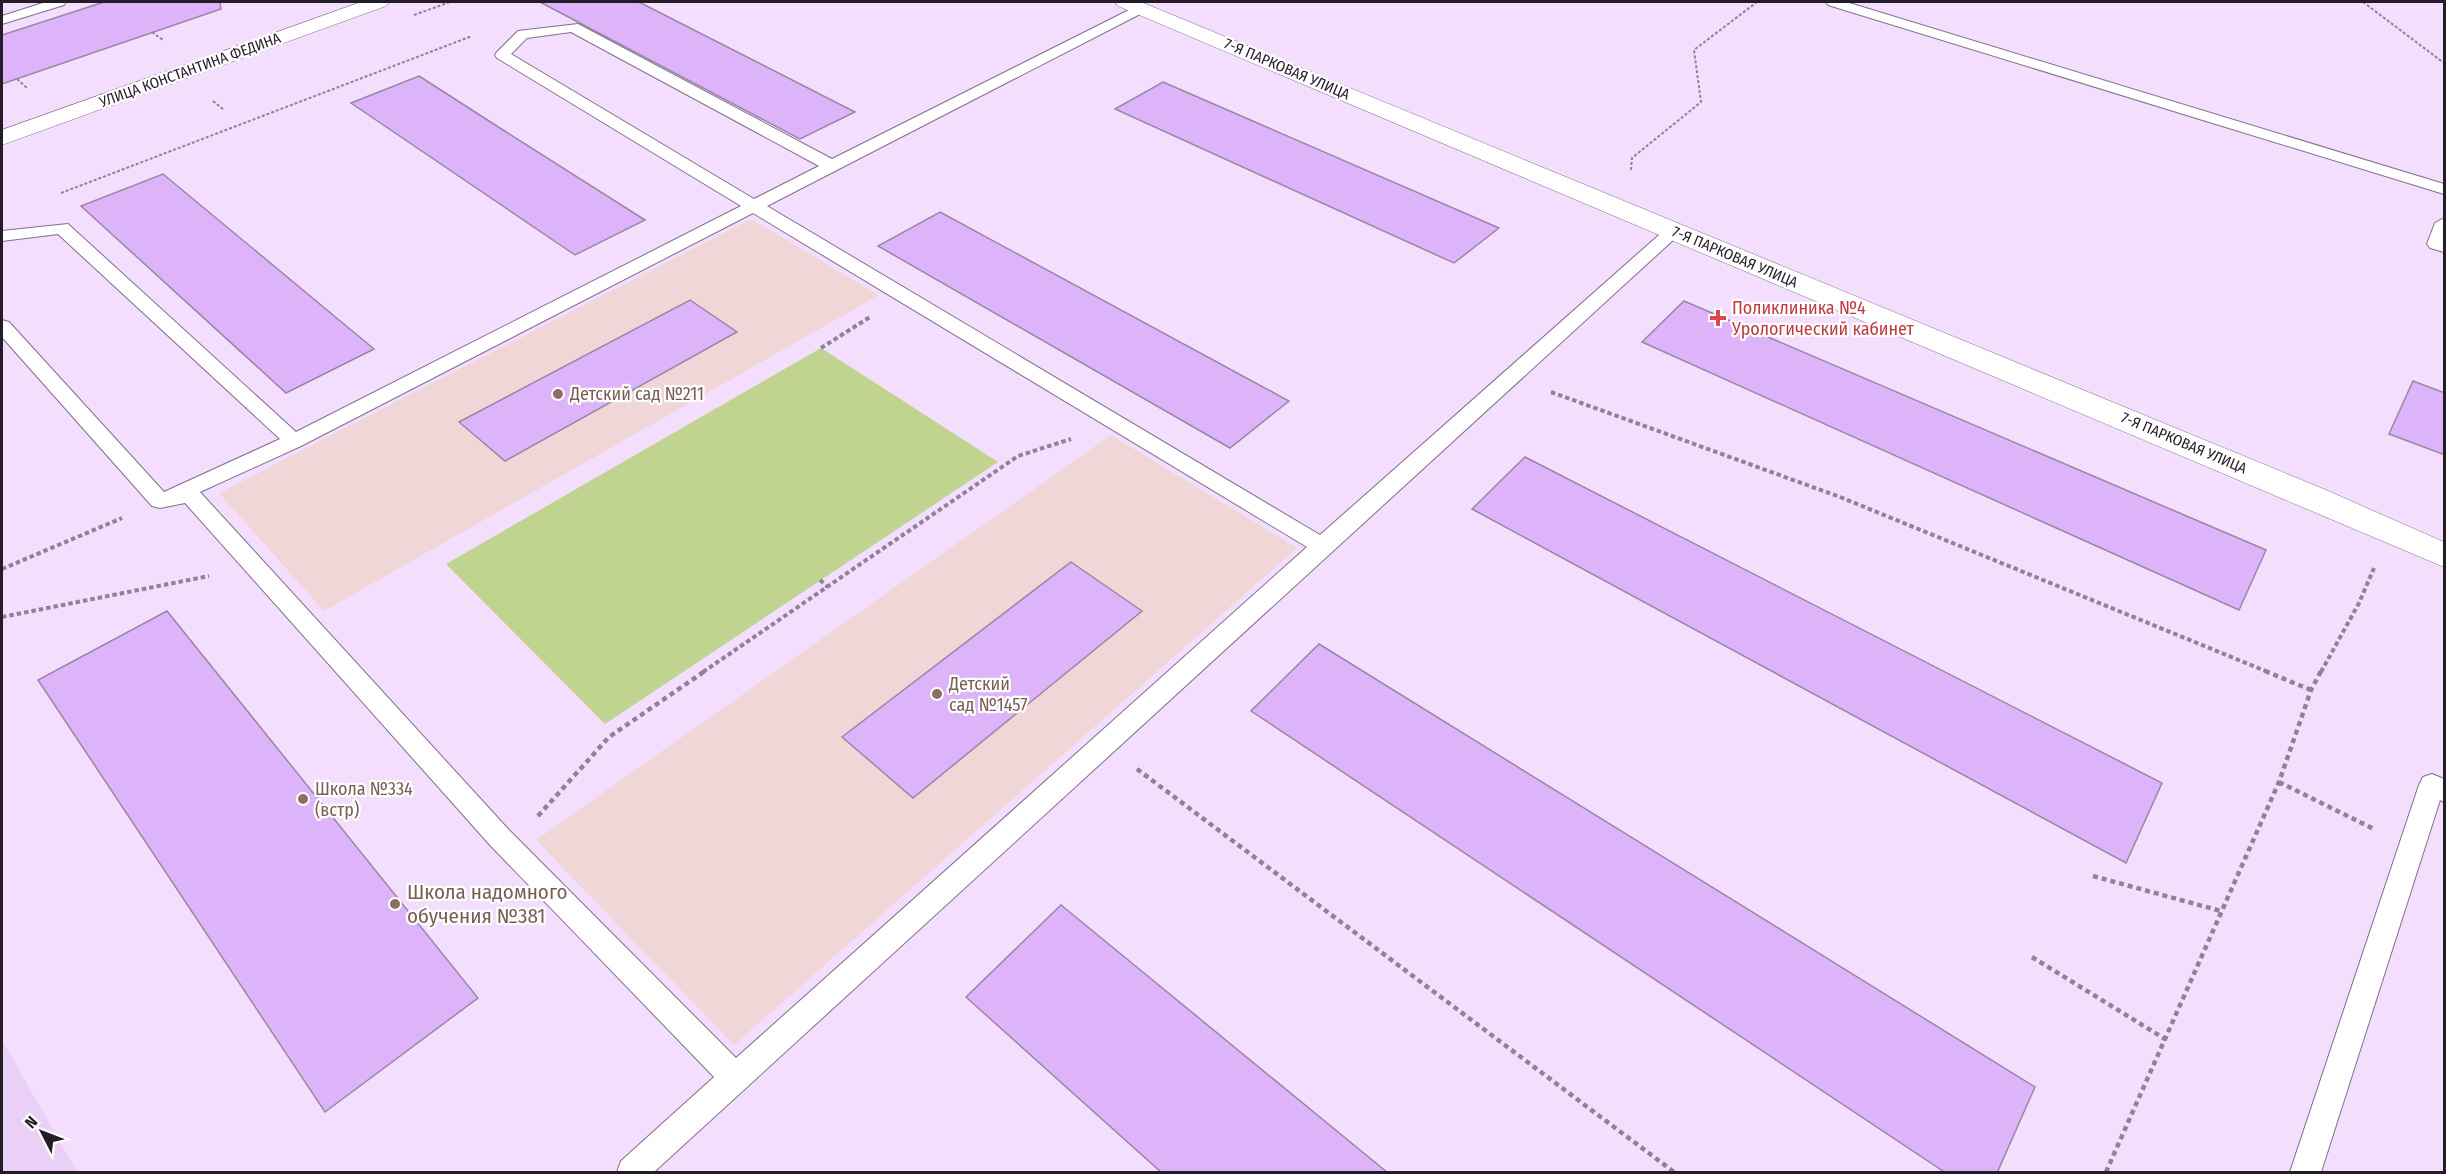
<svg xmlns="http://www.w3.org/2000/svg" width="2446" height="1174" font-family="'Fira Sans Condensed',sans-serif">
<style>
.built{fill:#ead0f6}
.education{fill:#f0d6d7}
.green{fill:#c0d490}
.building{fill:#ddb3f9;stroke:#9887a4;stroke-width:1.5}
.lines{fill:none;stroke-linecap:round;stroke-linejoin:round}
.service-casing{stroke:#826f8a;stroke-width:2}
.minor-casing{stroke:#826f8a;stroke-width:1}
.path-far2{stroke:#908197;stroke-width:2;stroke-dasharray:3 2;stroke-linecap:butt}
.path-far1{stroke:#908197;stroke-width:4;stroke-dasharray:4.5 3;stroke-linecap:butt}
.path{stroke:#908197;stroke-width:4.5;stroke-dasharray:5 4;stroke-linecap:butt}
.service{fill:#fff;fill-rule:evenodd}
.minor{fill:#fff;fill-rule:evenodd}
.health-dot{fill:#e0444e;stroke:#fff;stroke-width:2}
.education-dot{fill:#8d6e63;stroke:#fff;stroke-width:2}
.labels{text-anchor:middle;stroke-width:4.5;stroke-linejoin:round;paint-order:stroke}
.far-street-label{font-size:15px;fill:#241c27;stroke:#fff}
.health-label{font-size:18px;fill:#be3a42;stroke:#fff;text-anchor:start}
.education-label{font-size:18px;fill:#785e54;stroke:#fff;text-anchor:start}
.near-education-label{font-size:21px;fill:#785e54;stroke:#fff;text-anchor:start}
</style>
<rect width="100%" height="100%" fill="#f3defe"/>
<path class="built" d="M2 1040 77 1172H2Z"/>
<path class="education" d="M751 219 879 295 324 611 219 493Z
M1111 435 1297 548 734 1045 536 840Z"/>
<path class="green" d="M821 348 998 462 605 724 446 564Z"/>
<path class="building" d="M104 2H220L221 9 2 84V35Z
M540 2H639L855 112 800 139Z
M419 76 503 130 645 220 575 255 351 103Z
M1163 82 1499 228 1454 263 1115 109Z
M163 174 374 349 286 393 81 206Z
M940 212 1289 401 1230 448 878 246Z
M690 300 737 332 505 461 459 422Z
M1684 301 2266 550 2239 610 1642 342Z
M2413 381 2445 393V455L2389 434Z
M1525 457 2162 783 2126 863 1472 509Z
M1071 562 1142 611 913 798 842 737Z
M167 611 478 998 325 1112 38 680Z
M1319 644 2035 1087 1997 1173H1946L1251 711Z
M1061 905 1388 1173H1162L966 997Z"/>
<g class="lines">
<g class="service-casing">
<path id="service" d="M46 2H66L64 5 2 24V16Z
M1826 2H1846L2444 184V194L1828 5Z
M1141 4 1148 8 1146 11 767 206 1320 535 1668 227H1680L1683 231 654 1172H617L621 1161 714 1077 490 845 185 503 160 508 152 506 2 337V320L9 322 164 492 280 439 58 234 2 241V231L68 224 296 432 741 206 497 58 495 55 497 52 518 31 578 24 832 159ZM571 32 819 166 754 199 511 54 527 38ZM753 213 1307 547 736 1058 508 829 200 492 301 446Z
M2444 218V252L2430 248 2427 244 2435 223Z
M2432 774 2444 779V802L2440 800 2321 1172H2290L2419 785 2423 777Z"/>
</g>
<g class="minor-casing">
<path id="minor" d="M361 2H389L386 6 2 145V130Z
M1115 2H1141L2326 490 2444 542V567L1118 6Z"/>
</g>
<path class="path-far2" d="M2363 2 2444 63
M414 15 450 2
M152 32 163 40
M17 79 28 89
M213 101 224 110
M1631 170 1632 158 1701 102 1694 50 1757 2
M61 193 472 36"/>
<path class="path-far1" d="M821 348 870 317
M1551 392 1840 497 2268 672
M2 569 122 518
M820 580 828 587
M2 617 209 576
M703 672 1018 456 1071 439
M2321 672 2359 603 2374 568"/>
<path class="path" d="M2265 671 2311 690
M1137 769 1674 1172
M2279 782 2374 829
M538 816 609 737 705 671
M2093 876 2221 911
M2032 957 2165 1039
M2106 1172 2279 782 2311 690 2321 671"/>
<use href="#service" class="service"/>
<use href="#minor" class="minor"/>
</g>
<path class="health-dot" d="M1715 309h6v6h6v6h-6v6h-6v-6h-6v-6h6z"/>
<g class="education-dot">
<circle cx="558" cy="394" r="6"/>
<circle cx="937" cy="694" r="6"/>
<circle cx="303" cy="799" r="6"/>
<circle cx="395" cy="904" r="6"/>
</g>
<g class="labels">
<g class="far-street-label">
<text transform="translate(1287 69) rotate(23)" y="5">7-Я ПАРКОВАЯ УЛИЦА</text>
<text transform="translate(190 70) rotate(-20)" y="5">УЛИЦА КОНСТАНТИНА ФЕДИНА</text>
<text transform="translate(1735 257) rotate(23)" y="5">7-Я ПАРКОВАЯ УЛИЦА</text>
<text transform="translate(2184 443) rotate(23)" y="5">7-Я ПАРКОВАЯ УЛИЦА</text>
</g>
<g class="health-label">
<text x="1732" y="314">Поликлиника №4<tspan x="1732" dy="21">Урологический кабинет</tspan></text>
</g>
<g class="education-label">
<text x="570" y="400">Детский сад №211</text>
<text x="949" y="690">Детский<tspan x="949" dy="21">сад №1457</tspan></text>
<text x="315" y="795">Школа №334<tspan x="315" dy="21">(встр)</tspan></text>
</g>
<g class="near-education-label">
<text x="407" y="899">Школа надомного<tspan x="407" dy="24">обучения №381</tspan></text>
</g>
</g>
<rect width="2446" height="1174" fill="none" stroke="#241c27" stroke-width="6"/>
<g transform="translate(42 1132) rotate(312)" stroke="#ffffff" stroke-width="4.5" paint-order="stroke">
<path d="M0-4.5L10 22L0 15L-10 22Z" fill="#241c27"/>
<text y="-9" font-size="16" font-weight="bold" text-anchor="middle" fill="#241c27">N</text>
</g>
</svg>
